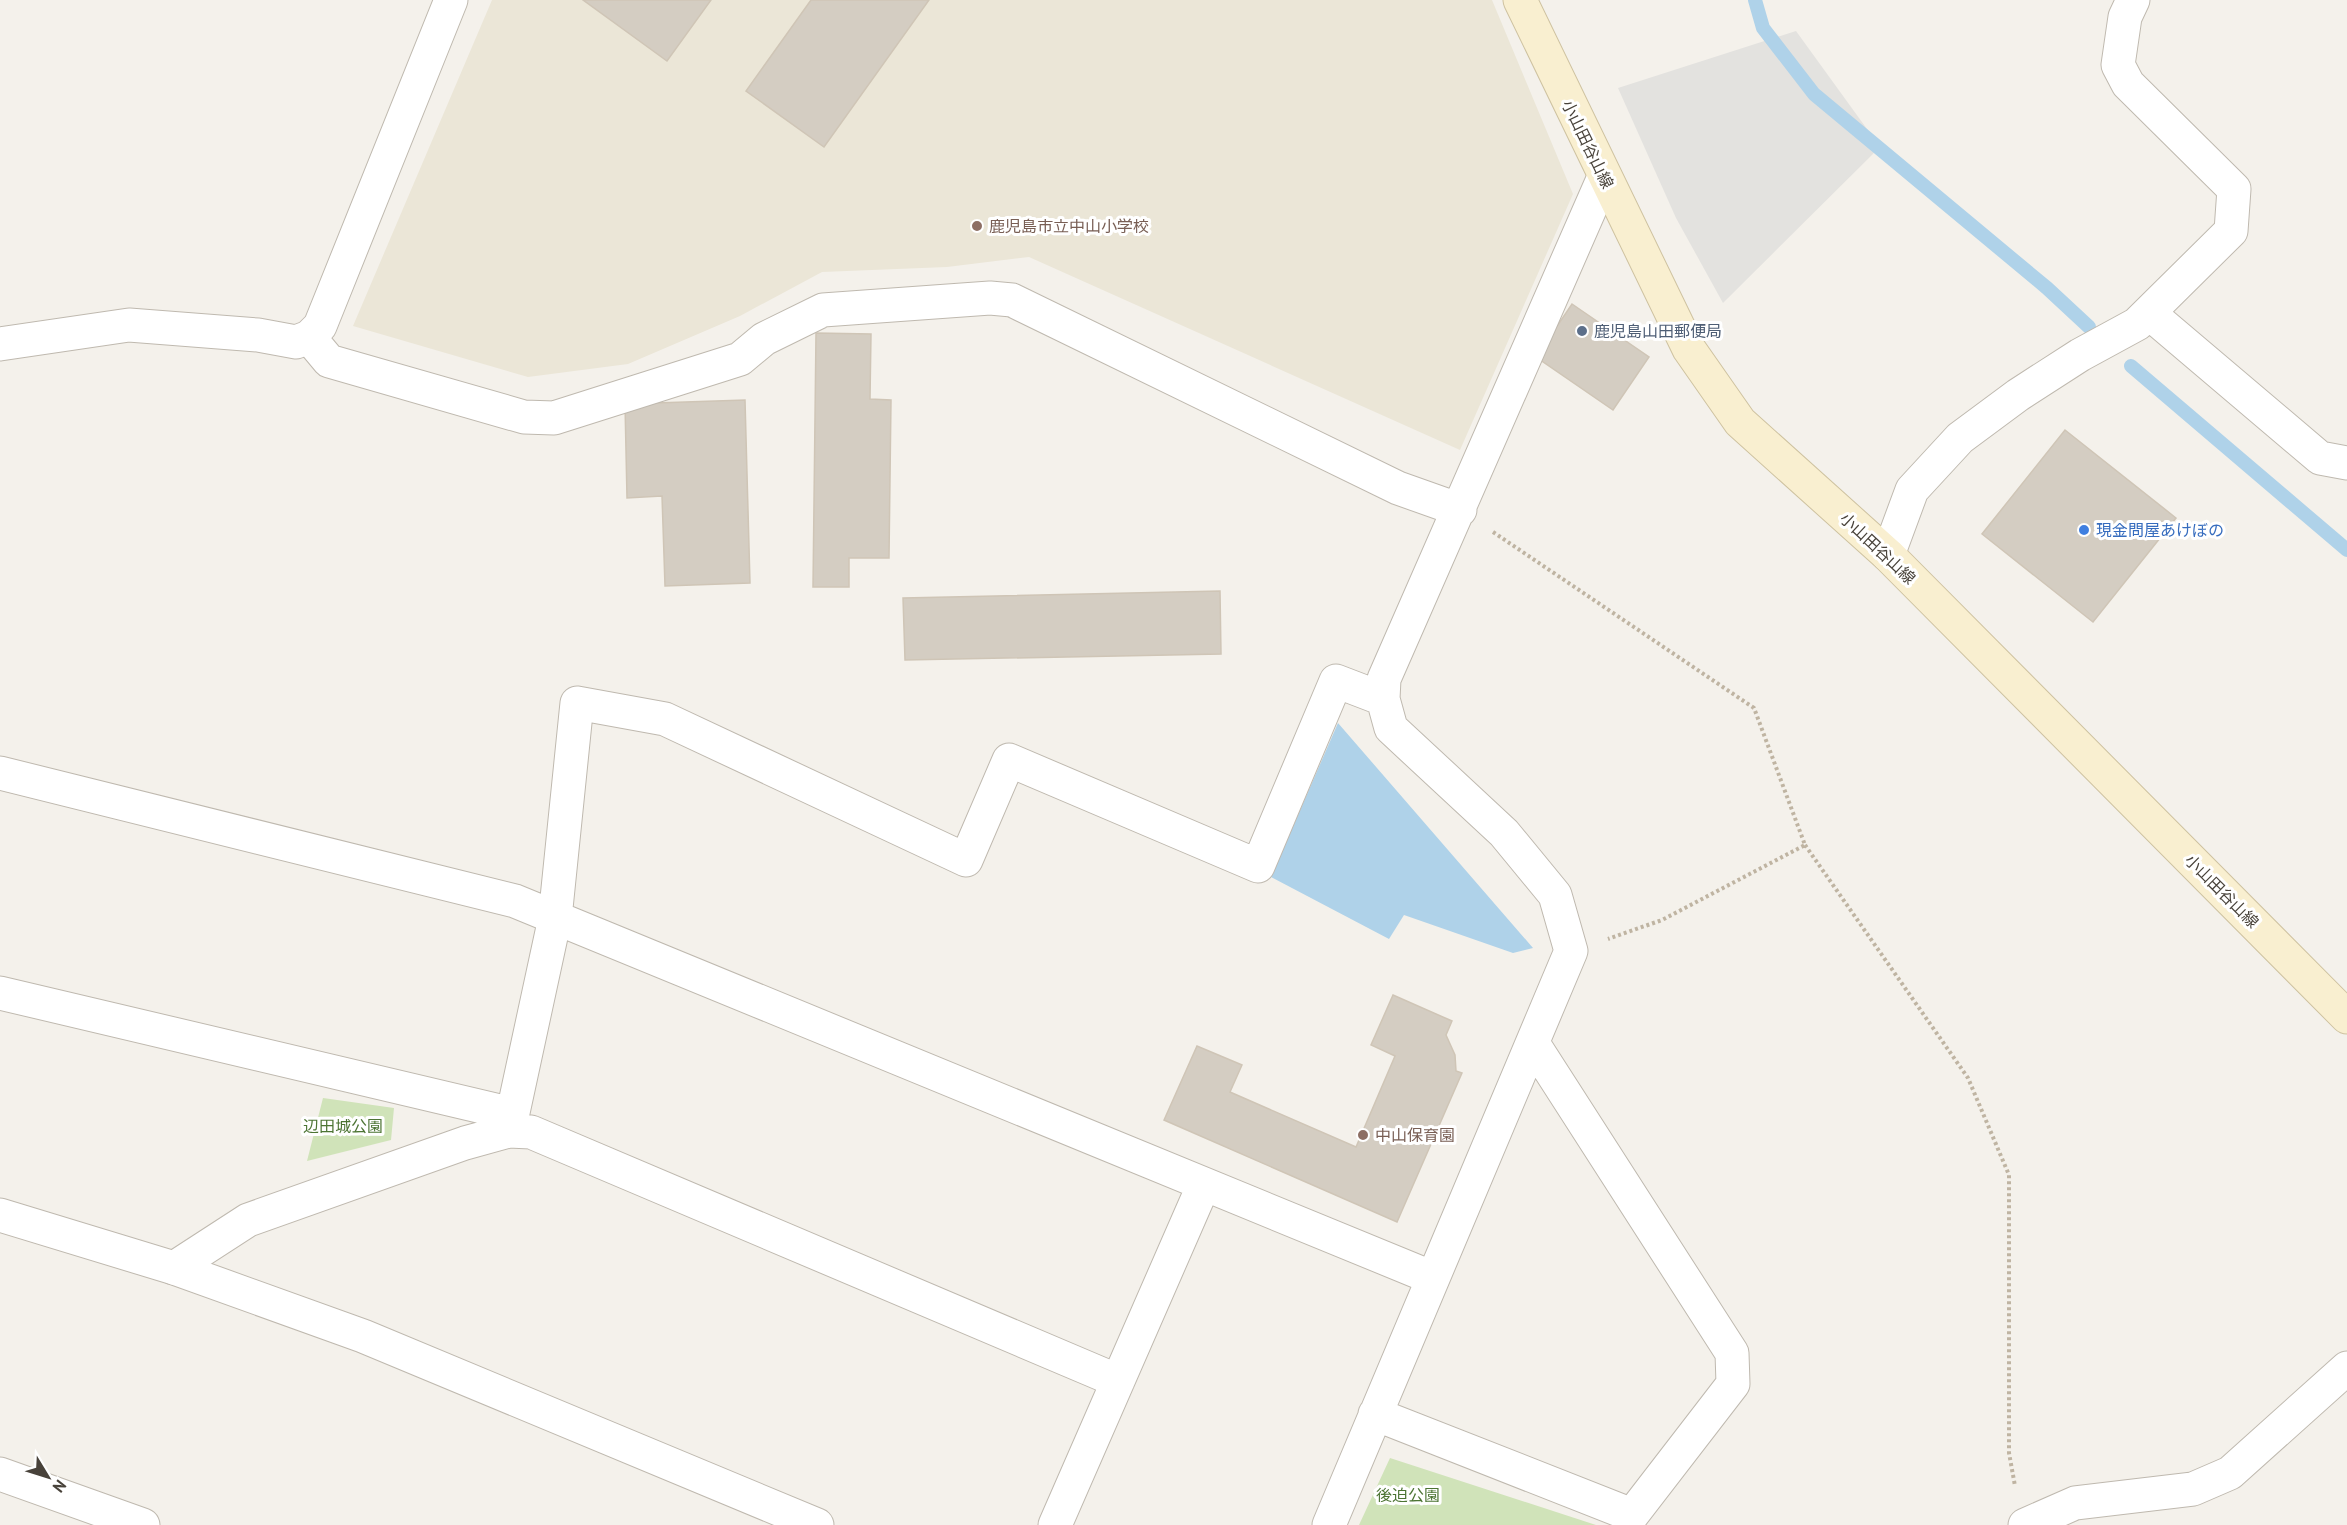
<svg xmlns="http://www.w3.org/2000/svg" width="2347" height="1525" font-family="'PT Sans','Noto Sans JP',sans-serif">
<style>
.education{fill:#ebe6d7}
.green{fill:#d0e3b9}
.parking{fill:#e3e2df}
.water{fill:#afd2e9}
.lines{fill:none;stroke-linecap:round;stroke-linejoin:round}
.stream{stroke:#afd2e9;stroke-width:14}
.building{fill:#d4cdc2;stroke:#cfc5b6;stroke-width:1.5}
.minor-casing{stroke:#bfb9af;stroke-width:35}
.tertiary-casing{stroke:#bfb9af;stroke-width:35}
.secondary-casing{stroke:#cec2a0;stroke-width:35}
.path{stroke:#bfb4a2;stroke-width:4;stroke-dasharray:3 3;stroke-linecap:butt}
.minor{stroke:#fff;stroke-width:33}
.tertiary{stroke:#fff;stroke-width:33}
.secondary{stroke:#f9efd0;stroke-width:33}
.education-dot{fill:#8d6e63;stroke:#fff;stroke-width:2}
.service-dot{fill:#5c6f8a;stroke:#fff;stroke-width:2}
.shop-dot{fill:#3f7fe0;stroke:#fff;stroke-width:2}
.labels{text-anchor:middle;stroke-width:6;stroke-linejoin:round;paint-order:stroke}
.street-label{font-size:16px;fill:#48423a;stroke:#fff}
.education-label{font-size:16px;fill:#785e54;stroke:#fff;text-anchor:start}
.service-label{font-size:16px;fill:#4e5e75;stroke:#fff;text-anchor:start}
.shop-label{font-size:16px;fill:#366cbe;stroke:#fff;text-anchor:start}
.park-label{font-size:16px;fill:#4c7433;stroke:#fff}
</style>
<rect width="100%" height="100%" fill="#f4f1eb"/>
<path class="education" d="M492 0H1492L1573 194 1460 450 1029 257 947 267 822 272 740 316 628 364 528 377 353 326Z"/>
<path class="green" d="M323 1098 394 1108 391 1140 307 1161Z
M1390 1458 1596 1525H1359Z"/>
<path class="parking" d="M1796 31 1880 147 1723 303 1676 218 1618 88Z"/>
<path class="water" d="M1338 723 1533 948 1513 953 1404 915 1389 939 1271 877Z"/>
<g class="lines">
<path class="stream" d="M1755 0 1763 28 1814 94 2047 288 2089 327
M2131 366 2347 550"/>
</g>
<path class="building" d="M583 0H711L667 61Z
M811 0H929L824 147 746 91Z
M1572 304 1649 357 1613 410 1536 357Z
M816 333 871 334 870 399 891 400 889 558H849V587H813Z
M745 400 750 583 665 586 662 496 627 498 625 404Z
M2065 430 2176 518 2093 622 1982 534Z
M1220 591 1221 654 905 660 903 598Z
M1393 995 1452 1021 1446 1035 1455 1055 1456 1071 1462 1073 1397 1222 1164 1120 1197 1046 1242 1065 1230 1092 1356 1147 1395 1056 1371 1045Z"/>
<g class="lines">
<g class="minor-casing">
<path id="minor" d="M2149 313 2320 458 2347 463
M309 337 329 361 524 417 554 418 740 359 764 339 823 310 990 298 1012 300 1398 488 1460 510
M0 344 129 325 258 335 296 342 309 337 320 326 451 0
M1888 555 1912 490 1960 438 2018 395 2080 355 2137 324 2231 231 2234 189 2128 84 2118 65 2125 17 2133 0
M0 773 515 901 1433 1278
M0 993 512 1114
M509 1131 555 918 577 703 665 719 966 860 1009 760 1258 866 1336 681 1383 699
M174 1268 248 1220 465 1143 509 1131 531 1132 1118 1381
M1375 1414 1632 1515 1733 1384 1732 1353 1534 1045
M0 1474 143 1525
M1055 1525 1204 1184
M1329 1525 1571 951 1555 895 1504 833 1391 728 1383 699 1384 679 1604 177
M2025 1525 2075 1503 2193 1489 2230 1473 2347 1368"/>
</g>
<g class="tertiary-casing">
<path id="tertiary" d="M0 1215 174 1268 363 1336 817 1525"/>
</g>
<g class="secondary-casing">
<path id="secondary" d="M1520 0 1689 349 1740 422 1888 555 2347 1017"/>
</g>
<path class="path" d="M1493 532 1754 708 1805 845 1662 920 1608 939
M1805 845 1968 1078 2009 1175V1453L2015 1486"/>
<use href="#minor" class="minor"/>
<use href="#tertiary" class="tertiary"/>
<use href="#secondary" class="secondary"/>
</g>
<g class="education-dot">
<circle cx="977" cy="226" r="6"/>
<circle cx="1363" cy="1135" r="6"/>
</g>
<circle class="service-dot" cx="1582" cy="331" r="6"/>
<circle class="shop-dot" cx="2084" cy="530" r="6"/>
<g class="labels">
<g class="street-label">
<text transform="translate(1588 144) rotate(64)" y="6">小山田谷山線</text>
<text transform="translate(1878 548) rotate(43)" y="6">小山田谷山線</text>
<text transform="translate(2222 891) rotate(45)" y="6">小山田谷山線</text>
</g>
<g class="education-label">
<text x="989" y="232">鹿児島市立中山小学校</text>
<text x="1375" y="1141">中山保育園</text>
</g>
<g class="service-label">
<text x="1594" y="337">鹿児島山田郵便局</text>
</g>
<g class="shop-label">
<text x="2096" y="536">現金問屋あけぼの</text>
</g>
<g class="park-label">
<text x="343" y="1132">辺田城公園</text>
<text x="1408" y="1501">後迫公園</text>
</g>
</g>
<g transform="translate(48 1477) rotate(128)" stroke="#ffffff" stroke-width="4.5" paint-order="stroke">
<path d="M0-4.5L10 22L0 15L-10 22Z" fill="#48423a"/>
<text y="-9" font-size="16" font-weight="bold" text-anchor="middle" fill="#48423a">N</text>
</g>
</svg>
